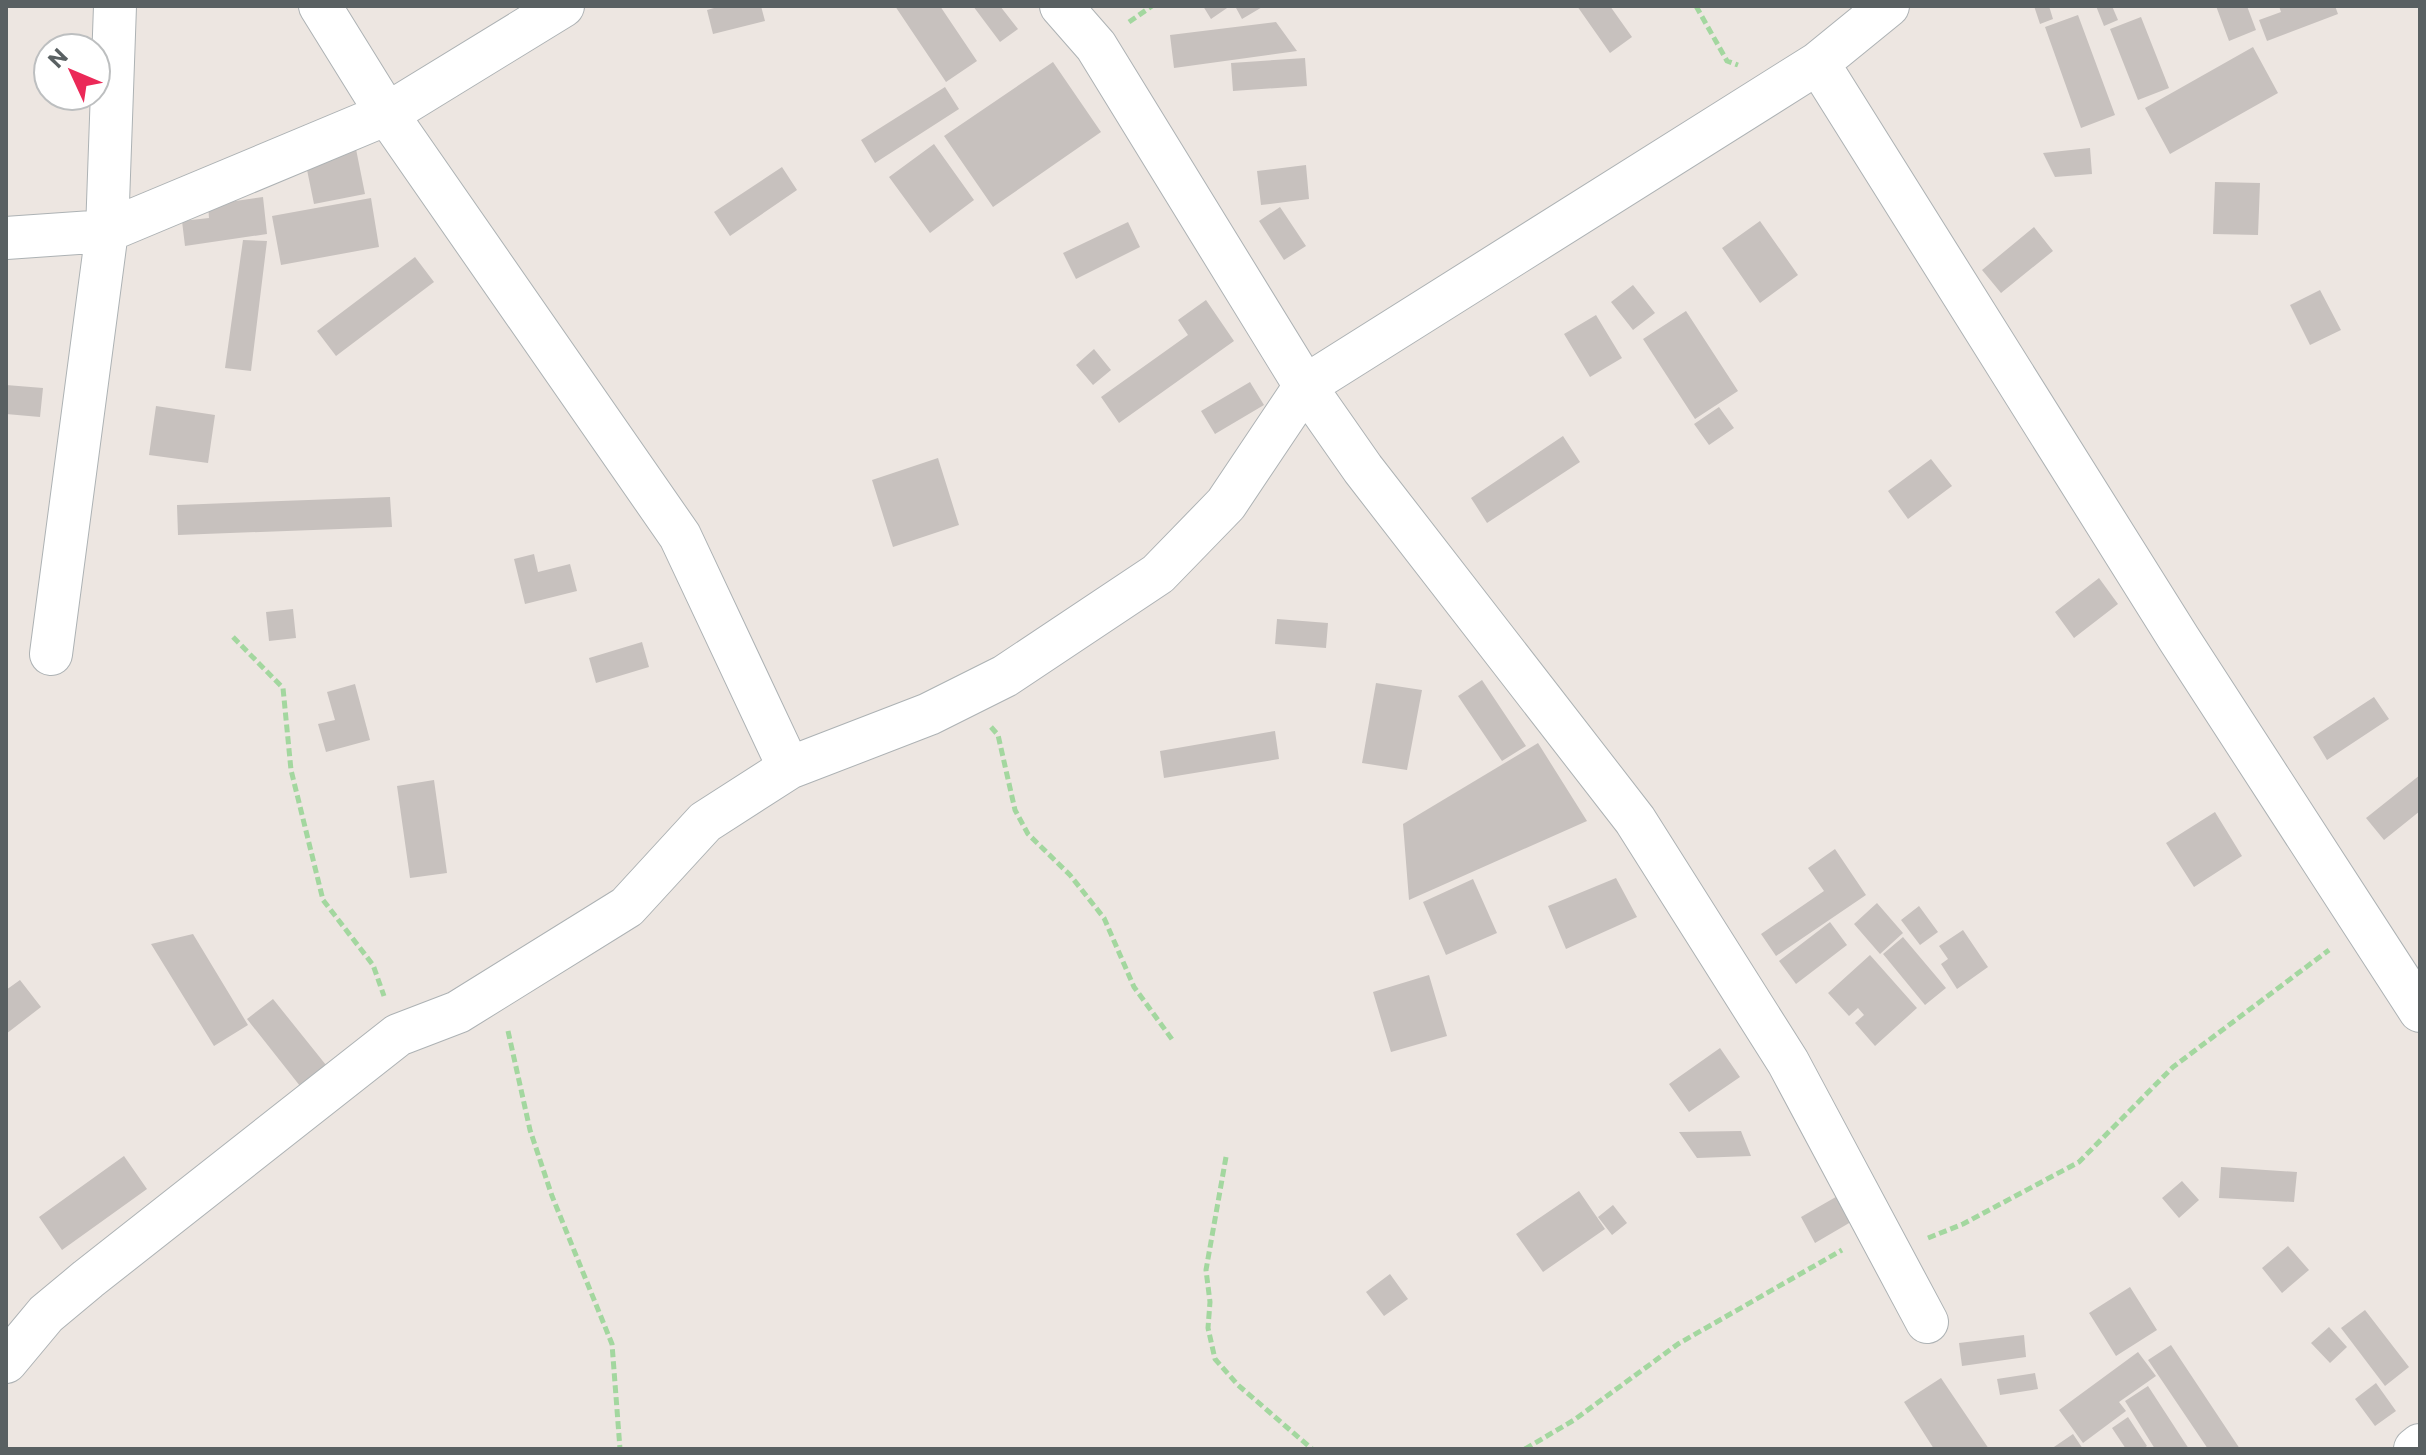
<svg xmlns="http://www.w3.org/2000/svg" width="2426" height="1455" font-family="Commissioner,sans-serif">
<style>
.building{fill:#c7c1be}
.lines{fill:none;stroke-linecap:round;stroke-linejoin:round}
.street-casing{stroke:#adb2b4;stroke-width:44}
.path{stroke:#a3d79f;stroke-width:5;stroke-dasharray:8 4;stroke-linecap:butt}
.street{stroke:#fff;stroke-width:42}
</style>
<rect width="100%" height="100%" fill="#ede6e1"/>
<path class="building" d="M721 6H761L765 21 713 34 707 10Z
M895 6H940L977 61 946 82Z
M973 6H1000L1018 29 1000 42Z
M1203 6H1230L1211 19Z
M1235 6H1264L1242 19Z
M1577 6H1610L1632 37 1610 53Z
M2034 6H2049L2053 19 2040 24Z
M2096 6H2112L2118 20 2104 26Z
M2216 6H2247L2256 30 2229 41Z
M2279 6H2335L2338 14 2267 41 2259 20 2281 12Z
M2078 15 2115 115 2081 128 2045 27Z
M2141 17 2169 88 2138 100 2110 29Z
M1276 22 1297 51 1174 68 1170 35Z
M2253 47 2278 93 2170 154 2145 108Z
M1305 58 1307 86 1233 91 1231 63Z
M1053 62 1101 132 993 207 944 136Z
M945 87 959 109 875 163 861 140Z
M934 144 974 200 930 233 889 177Z
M2090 148 2092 174 2055 177 2043 153Z
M356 149 365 194 314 204 305 160Z
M1306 165 1309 199 1261 205 1257 171Z
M782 167 797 190 730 236 714 212Z
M2215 182 2260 183 2258 235 2213 234Z
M263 197 267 234 185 246 182 221 209 218 208 205Z
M371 198 379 247 281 265 272 216Z
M1280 207 1306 246 1284 260 1259 221Z
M1760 221 1798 275 1760 303 1722 248Z
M1128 222 1140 247 1076 279 1063 253Z
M2034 227 2053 251 2001 293 1982 270Z
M243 240 267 241 251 371 225 368Z
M415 257 434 282 336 356 317 331Z
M1633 285 1655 313 1633 330 1611 302Z
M2320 290 2341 330 2310 345 2290 305Z
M1206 300 1234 341 1119 423 1101 397 1188 335 1178 320Z
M1686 311 1738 391 1695 419 1643 339Z
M1596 315 1622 358 1590 377 1564 334Z
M1094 349 1111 370 1093 385 1076 365Z
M1250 382 1264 405 1215 434 1201 411Z
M6 385 43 388 40 417 6 414Z
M156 406 215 415 208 463 149 455Z
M1719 407 1734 428 1709 445 1694 424Z
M1563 436 1580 462 1487 523 1471 498Z
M938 458 959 525 893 547 872 480Z
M1931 459 1952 486 1908 519 1888 491Z
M390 497 392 527 178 535 177 505Z
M534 554 538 572 570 564 577 591 525 604 514 559Z
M2099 578 2118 604 2074 638 2055 612Z
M293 609 296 638 269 641 266 612Z
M1277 619 1328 623 1326 648 1275 644Z
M642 642 649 667 596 683 589 658Z
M1482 680 1526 746 1502 761 1458 696Z
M1376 683 1422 690 1407 770 1362 763Z
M355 684 370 740 326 752 318 724 335 720 327 692Z
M2374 697 2389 719 2327 760 2313 737Z
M1275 731 1279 759 1164 778 1160 751Z
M1538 743 1587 821 1409 900 1403 824Z
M2420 775V811L2384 840 2366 818Z
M434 780 447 873 410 878 397 786Z
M2215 812 2242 856 2194 887 2166 843Z
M1835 849 1866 895 1776 956 1761 934 1824 891 1808 868Z
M1616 878 1637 917 1566 949 1548 906Z
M1473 879 1497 933 1446 955 1423 902Z
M1877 903 1903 933 1880 954 1854 924Z
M1919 906 1938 932 1920 945 1901 920Z
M1830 922 1847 945 1796 984 1779 961Z
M1963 930 1988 967 1957 989 1941 964 1948 959 1939 946Z
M193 934 248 1025 214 1046 151 944Z
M1903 937 1946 988 1925 1005 1883 954Z
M1870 955 1917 1008 1875 1046 1855 1023 1864 1015 1858 1008 1849 1016 1828 993Z
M1429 975 1447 1036 1391 1052 1373 992Z
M20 980 41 1007 6 1034V990Z
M273 999 326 1065 300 1086 247 1019Z
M1720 1048 1740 1077 1689 1112 1669 1084Z
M1741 1131 1751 1156 1697 1158 1679 1132Z
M124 1156 147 1189 62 1250 39 1217Z
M2221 1167 2297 1172 2294 1202 2219 1198Z
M2182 1181 2199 1200 2179 1218 2162 1198Z
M1579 1191 1605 1229 1543 1272 1516 1234Z
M1841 1194 1856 1219 1815 1243 1801 1217Z
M1613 1205 1627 1223 1612 1235 1598 1217Z
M2288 1246 2309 1270 2282 1293 2262 1268Z
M1390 1274 1408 1299 1384 1316 1366 1292Z
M2130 1287 2157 1330 2116 1356 2089 1313Z
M2365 1310 2409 1367 2385 1386 2341 1328Z
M2329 1327 2347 1347 2330 1363 2311 1343Z
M2024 1335 2026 1357 1962 1366 1959 1343Z
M2171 1345 2240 1449H2208L2148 1360Z
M2138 1352 2156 1376 2119 1402 2126 1411 2083 1443 2059 1410Z
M2035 1373 2038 1389 2000 1395 1997 1379Z
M1941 1378 1989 1449H1934L1904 1402Z
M2376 1383 2396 1411 2375 1426 2355 1399Z
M2148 1386 2189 1449H2155L2125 1401Z
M2128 1417 2147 1446 2143 1449H2126L2112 1428Z
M2073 1434 2083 1449H2051Z"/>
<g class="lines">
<g class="street-casing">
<path id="street" d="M320 6 387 114 680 536 789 768
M1061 6 1096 46 1305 386 1363 469 1635 820 1788 1062 1927 1322
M1818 63 2179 639 2420 1011
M6 238 107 231 387 114 563 6
M51 654 107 231 115 6
M6 1362 46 1314 88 1279 398 1035 458 1012 627 907 705 822 789 768 929 714 1005 676 1158 574 1226 504 1305 386 1818 63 1888 6
M2415 1449 2420 1445"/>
</g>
<path class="path" d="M1696 6 1727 61 1738 65
M1129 22 1152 6
M233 637 283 688 291 770 323 900 373 965 384 996
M991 727 998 735 1015 810 1028 834 1070 875 1104 918 1134 987 1174 1042
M508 1031 530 1130 552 1196 612 1344 620 1449
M1226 1157 1206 1270 1210 1302 1208 1328 1215 1359 1238 1385 1312 1449
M1928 1238 1963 1224 2079 1162 2173 1067 2329 950
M1525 1449 1574 1420 1678 1344 1842 1250"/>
<use href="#street" class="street"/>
</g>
<rect width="2426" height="1455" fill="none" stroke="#596062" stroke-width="16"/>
<g transform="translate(72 72) rotate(314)"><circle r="38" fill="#ffffff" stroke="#bdbfc0" stroke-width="2"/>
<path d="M0-6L14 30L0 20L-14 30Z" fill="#eb2958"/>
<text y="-12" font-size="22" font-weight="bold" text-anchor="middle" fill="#596062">N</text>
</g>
</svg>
